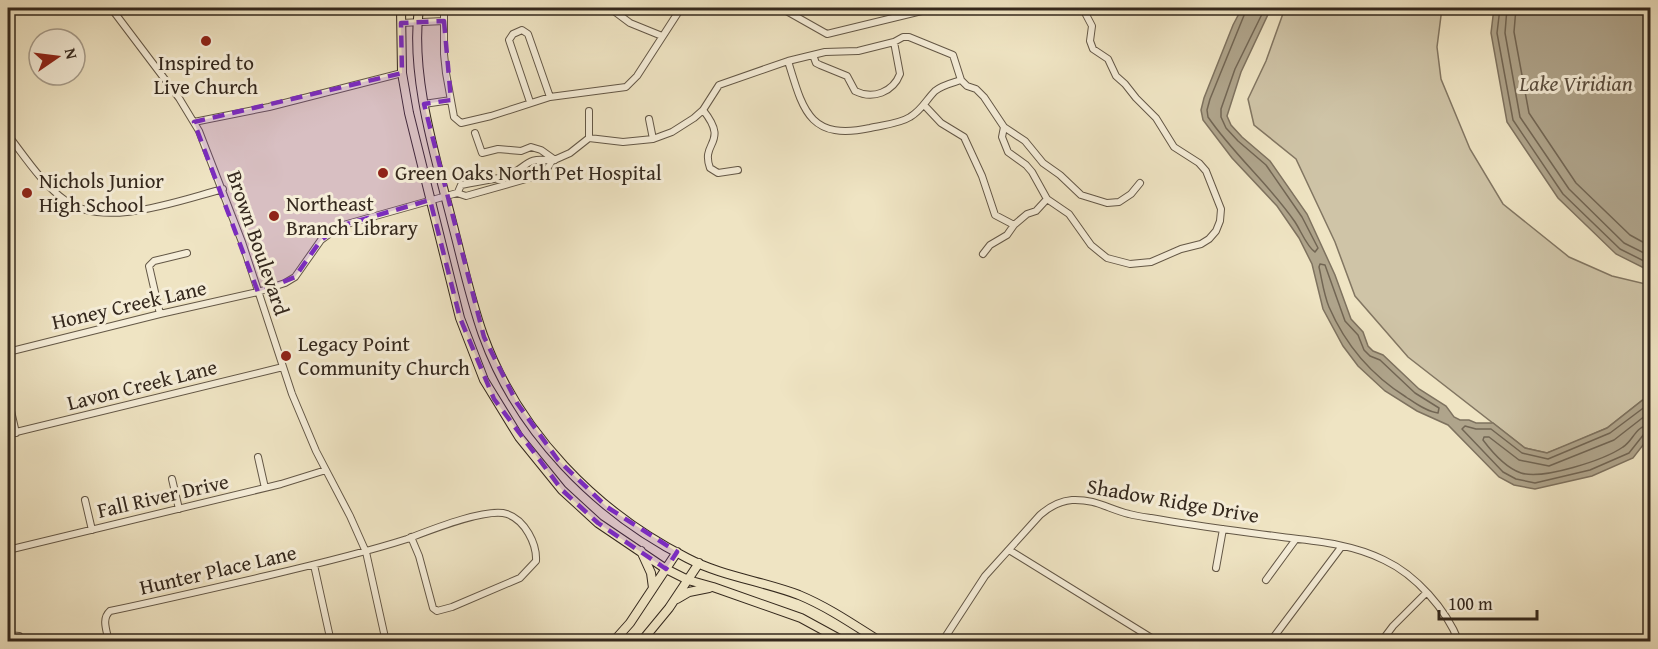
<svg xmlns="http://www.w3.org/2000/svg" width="1658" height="649" font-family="'Gentium Book Plus',serif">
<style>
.green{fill:#cfc4a7;stroke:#827662;stroke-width:1.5}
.water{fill:#afa48b;stroke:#7e725f;stroke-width:1.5}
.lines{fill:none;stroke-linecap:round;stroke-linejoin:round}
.shore{stroke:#726654;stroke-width:1.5}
.minor-casing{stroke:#635746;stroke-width:8}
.major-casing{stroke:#34281d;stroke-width:10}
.minor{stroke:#f5edd8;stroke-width:6}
.major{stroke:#efe4c3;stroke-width:8}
.marked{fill:#7b2cbf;fill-opacity:0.2;stroke:#7b2cbf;stroke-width:4.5;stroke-dasharray:12 8;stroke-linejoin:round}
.poi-dot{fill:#8f2418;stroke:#f5edd8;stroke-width:2}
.labels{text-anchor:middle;stroke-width:6;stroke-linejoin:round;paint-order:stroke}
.poi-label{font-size:21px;fill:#34281d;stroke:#f5edd8;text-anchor:start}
.street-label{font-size:21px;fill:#34281d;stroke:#f5edd8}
.water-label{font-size:22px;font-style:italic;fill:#594d3e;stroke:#f5edd8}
</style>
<rect width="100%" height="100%" fill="#efe4c3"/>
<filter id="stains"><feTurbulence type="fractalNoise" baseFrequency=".00333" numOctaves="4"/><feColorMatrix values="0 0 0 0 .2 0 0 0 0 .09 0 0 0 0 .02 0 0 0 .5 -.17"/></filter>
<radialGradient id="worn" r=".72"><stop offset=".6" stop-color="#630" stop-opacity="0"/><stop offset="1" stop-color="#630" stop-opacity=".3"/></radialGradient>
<path class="green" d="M1285 8H1442L1437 47 1441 79 1470 149 1503 204 1569 257 1612 276 1650 285V397L1644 399 1607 428 1568 445 1547 453 1525 448 1408 357 1355 296 1335 242 1296 159 1254 125 1248 99 1266 61Z"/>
<path class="water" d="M1242 8H1271L1241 72 1227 116 1231 125 1242 137 1270 161 1307 214 1335 275 1351 319 1363 332 1368 346 1373 351 1383 355 1419 389 1446 406 1454 417 1460 420H1469L1476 423H1493L1525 448 1547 453 1607 428 1644 399 1650 397V436L1633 458 1592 476 1535 489 1514 485 1499 477 1448 425 1417 411 1385 391 1358 366 1343 346 1323 309 1312 264 1299 238 1277 206 1232 158 1203 120 1201 110 1204 98 1233 25Z
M1494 8H1650V271L1616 254 1558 198 1507 122 1491 33Z"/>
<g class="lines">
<path class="shore" d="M1247 8 1210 99 1207 110 1208 117C1234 155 1269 184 1295 222 1301 231 1307 247 1315 252L1318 248 1302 217 1266 165 1238 141 1226 128 1221 117V109L1235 69 1265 8
M1500 8 1497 33 1513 120 1563 194 1620 249 1650 264
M1507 8 1505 33 1520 117 1569 189 1624 243 1650 256
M1516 8 1514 32 1529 113 1576 183 1630 235 1650 246
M1320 264 1325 265 1345 321 1358 335 1364 350 1370 356 1380 360 1415 393 1439 408 1438 413C1427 412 1415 403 1406 397 1371 375 1346 346 1329 307 1324 295 1322 280 1319 267Z
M1650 403 1610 433 1548 459 1522 453 1491 429H1476L1465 426 1462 429 1503 472 1516 479 1535 483 1590 470 1629 453 1644 434 1650 432
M1650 412 1614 440 1549 466 1519 460 1489 437H1484L1483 440C1492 452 1506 468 1521 473 1543 480 1604 460 1623 447 1634 440 1635 426 1650 425"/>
<g class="minor-casing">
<path id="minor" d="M111 8 179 98 199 131 242 242 292 394 316 451 350 516 366 552 386 642
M444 8V54L446 73 454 117 461 123 491 116 550 97 626 87 637 76 681 8
M610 8 630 23 662 36
M781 8 827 34 934 8
M401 10 444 11
M401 23 444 21
M813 55 816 63 820 65 847 76 855 91C873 100 893 92 900 74L894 42
M788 61C803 110 809 141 870 128 882 125 899 124 910 117 922 110 926 100 935 91 942 85 952 83 961 80
M530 102 509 40 513 34 522 30 528 34 550 97
M424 104 451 100
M925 106 941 123 964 137 982 176 995 215 1014 225
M703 110C730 144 700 141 710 168L718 173 738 170
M589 111V138
M649 119 653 139
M194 122 269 107 402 73
M1004 127 1002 137 1008 152 1026 165 1032 172 1047 199 1069 214 1091 245 1107 258 1130 264 1151 262 1181 249 1201 244 1209 239 1216 231 1220 221 1221 209 1206 171 1199 163 1174 147 1156 118 1136 98 1125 84 1116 76 1108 59 1093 49 1090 41 1092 26 1083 9
M475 133 482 153 498 149 521 151 531 147 541 150 555 160
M8 135C25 157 43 185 66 201 105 229 180 200 223 189
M458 192 461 185C475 182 490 180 504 177 527 170 524 155 552 161
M983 254 990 245 1007 235 1014 225 1027 214 1036 211 1047 199
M160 314 149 266 154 261 187 253
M8 352 160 314 258 292 285 283 295 277 321 240 340 226 457 193 466 196 533 177 547 169 552 161 570 153 589 138 623 142 653 139 672 132 694 118 703 110 719 85 788 61 825 52 858 51 894 42 903 37H909L953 55 961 80 967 86 976 89 984 97 1004 127 1025 141 1043 163 1060 175 1081 195 1107 203 1119 202 1131 194 1140 183
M8 398 16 433
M8 434 283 367
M258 457 265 488
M172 479 179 509
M85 500 92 530
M8 550 281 484 326 470
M1009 550 1158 642
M314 565 331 642
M1216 568 1223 529
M1266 580 1296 539
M8 635 19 636
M109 642C107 631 101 619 110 611 162 600 214 588 266 576 313 565 360 554 407 539 428 531 487 507 507 514 525 520 537 544 536 561L520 578 452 607 437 611 433 608 419 556 411 537
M942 642 985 576 1040 515C1049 507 1060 501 1072 500 1096 499 1108 509 1129 514 1136 516 1144 517 1151 518 1195 526 1238 531 1282 537 1316 541 1352 544 1384 560 1416 575 1446 609 1459 642
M1270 642 1342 546
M1381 642 1393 626 1426 593"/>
</g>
<g class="major-casing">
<path id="major" d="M401 8 402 73 409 113 460 318 484 380 519 437 562 490 598 523 666 569 688 580 713 587 801 618 845 642
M419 8C410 76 435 155 452 222 462 260 470 298 483 335 518 432 596 512 687 558 721 576 762 581 799 595 828 607 854 625 881 642
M641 551 651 573 653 588
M677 599 689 592 709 588
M613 642 630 623 677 552
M641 642 669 608 699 563"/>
</g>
<use href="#minor" class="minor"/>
<use href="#major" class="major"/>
</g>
<path class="marked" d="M444 21 451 100 424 104 484 337 517 403 558 460 607 507 677 552 666 569 598 523 562 490 494 399 460 318 430 200 340 226 321 240 295 277 258 292 194 122 402 73 401 23Z"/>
<g class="poi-dot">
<circle cx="206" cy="41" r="6"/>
<circle cx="383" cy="173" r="6"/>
<circle cx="27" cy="193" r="6"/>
<circle cx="274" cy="216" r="6"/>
<circle cx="286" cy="356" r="6"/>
</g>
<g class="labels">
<g class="poi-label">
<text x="206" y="70" text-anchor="middle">Inspired to<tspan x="206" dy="24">Live Church</tspan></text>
<text x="395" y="180">Green Oaks North Pet Hospital</text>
<text x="39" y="188">Nichols Junior<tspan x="39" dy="24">High School</tspan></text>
<text x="286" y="211">Northeast<tspan x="286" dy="24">Branch Library</tspan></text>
<text x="298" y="351">Legacy Point<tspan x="298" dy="24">Community Church</tspan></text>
</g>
<g class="street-label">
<text transform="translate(258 243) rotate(71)" y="7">Brown Boulevard</text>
<text transform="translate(129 305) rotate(-13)" y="7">Honey Creek Lane</text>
<text transform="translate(142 385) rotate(-14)" y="7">Lavon Creek Lane</text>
<text transform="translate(163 496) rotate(-13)" y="7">Fall River Drive</text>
<text transform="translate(1173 501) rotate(10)" y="7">Shadow Ridge Drive</text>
<text transform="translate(218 570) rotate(-13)" y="7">Hunter Place Lane</text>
</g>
<g class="water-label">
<text x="1576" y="91">Lake Viridian</text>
</g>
</g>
<rect width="1658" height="649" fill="none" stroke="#efe4c3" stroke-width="30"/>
<rect x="9" y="9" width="1640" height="631" fill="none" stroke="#34281d" stroke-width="3"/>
<rect x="15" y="15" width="1628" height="619" fill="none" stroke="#34281d" stroke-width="1.5"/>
<g transform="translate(57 57) rotate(76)"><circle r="28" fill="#f5edd8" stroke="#a89e8d" stroke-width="1.5"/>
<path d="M0-4.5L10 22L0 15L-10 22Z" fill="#8f2418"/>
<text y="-9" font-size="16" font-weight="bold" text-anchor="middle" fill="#34281d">N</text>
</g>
<path d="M1439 610v9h98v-9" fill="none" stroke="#34281d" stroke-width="3"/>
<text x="1448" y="610" font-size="18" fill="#34281d" stroke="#f5edd8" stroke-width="4.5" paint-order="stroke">100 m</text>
<rect width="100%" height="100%" filter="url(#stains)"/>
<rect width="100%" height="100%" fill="url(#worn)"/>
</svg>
